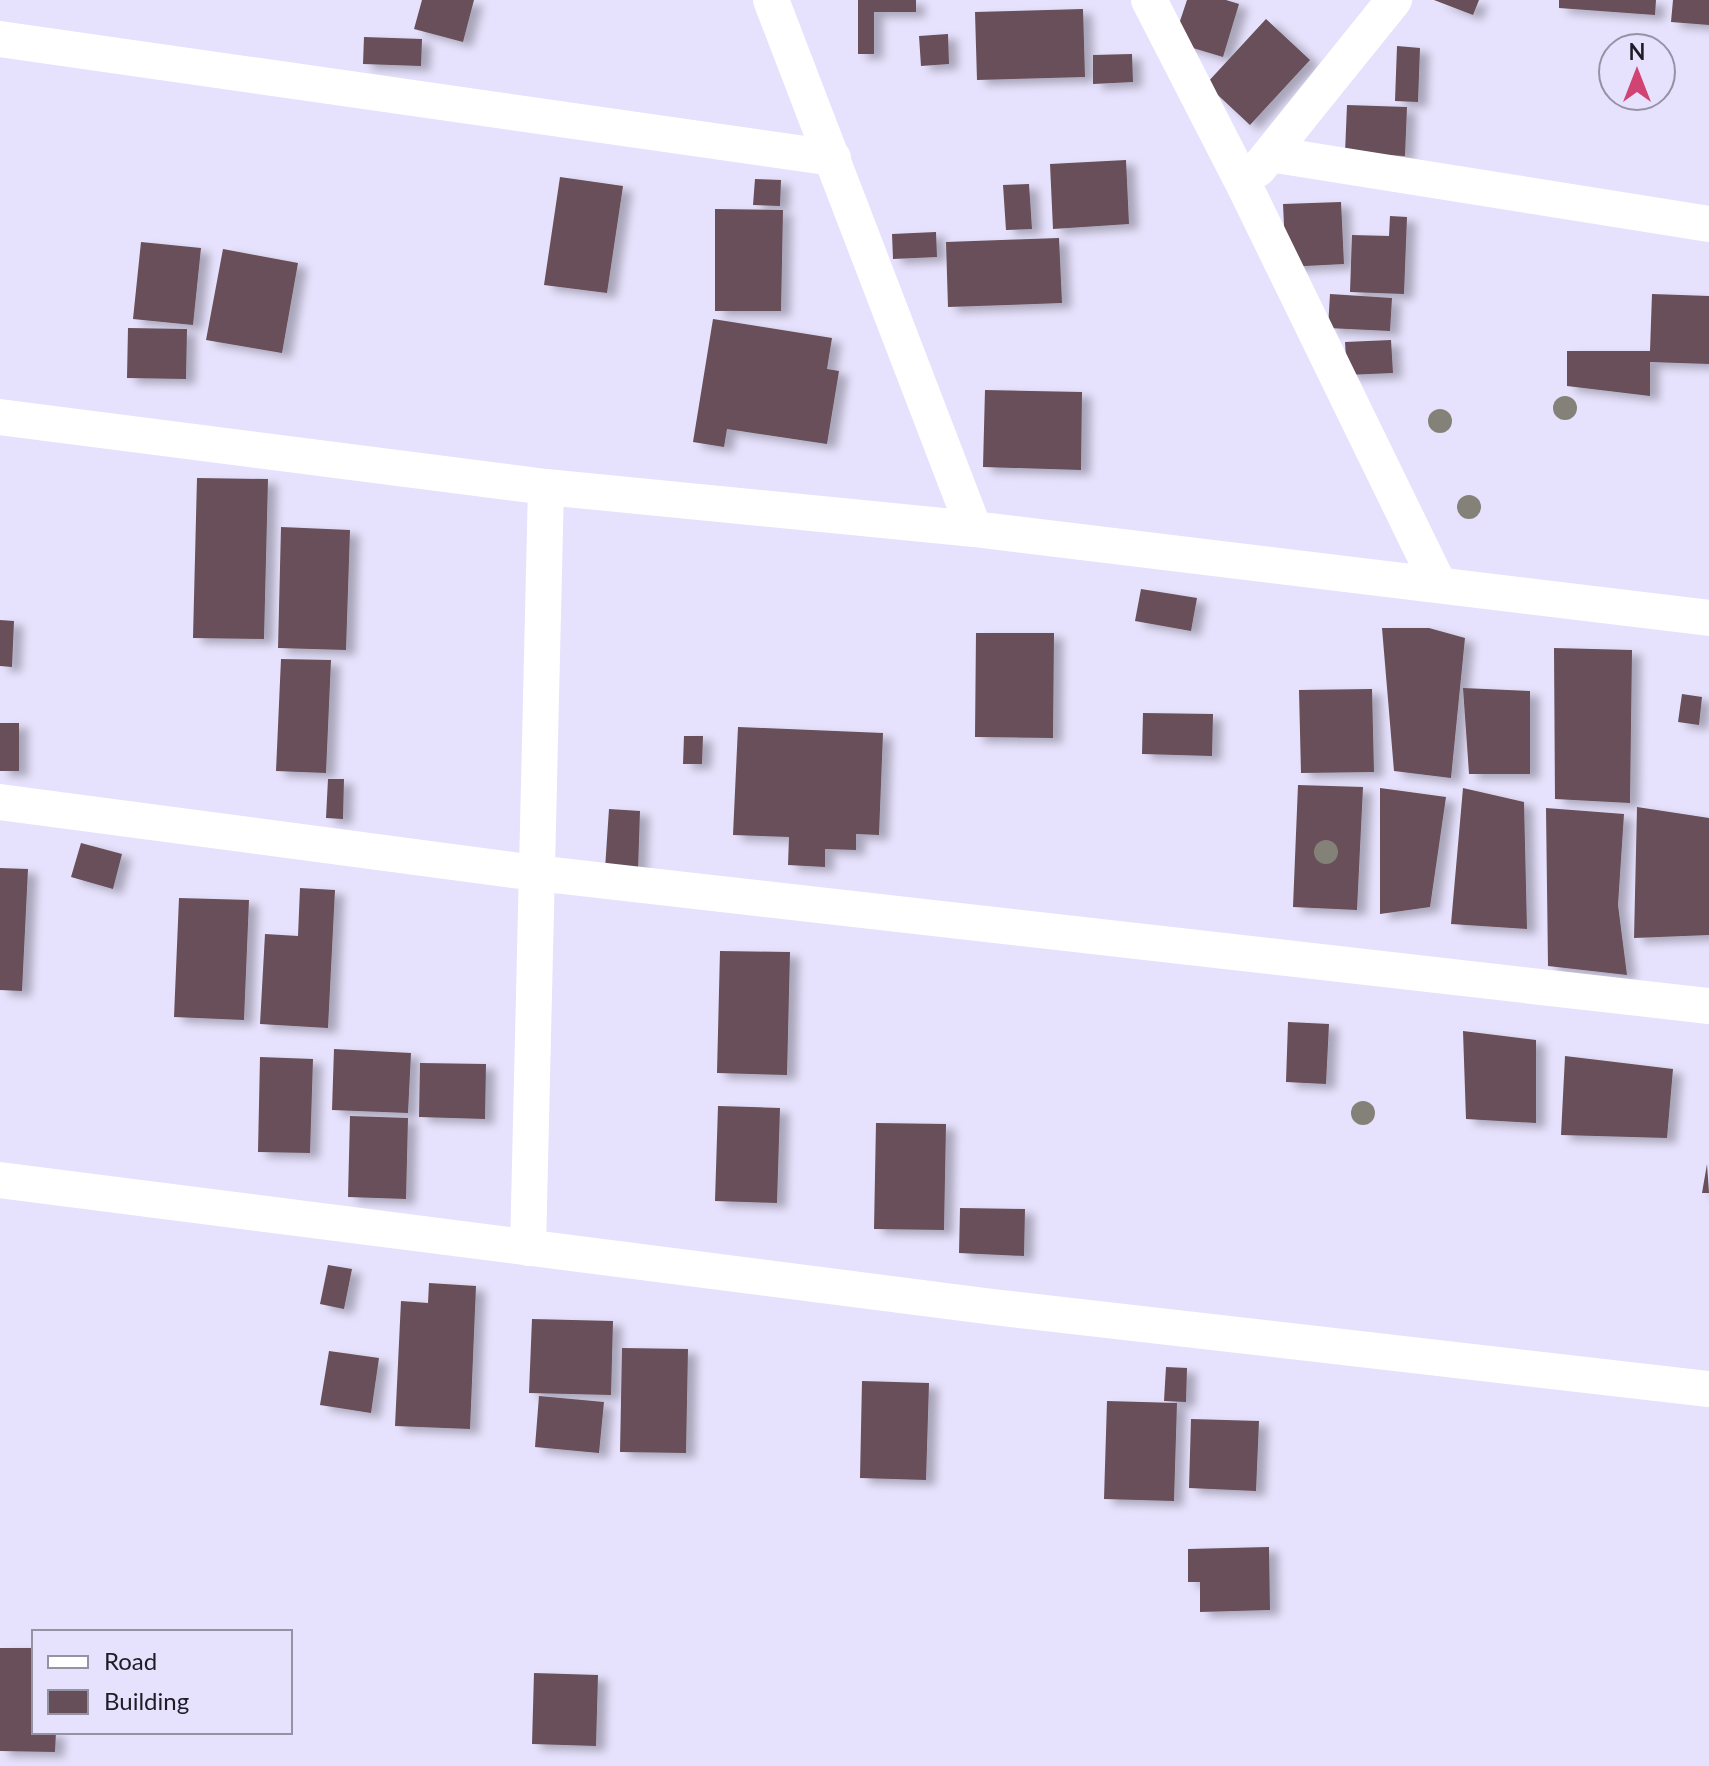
<svg xmlns="http://www.w3.org/2000/svg" width="1709" height="1766" font-family="Lato,sans-serif">
<style>
.building{fill:#674f5a;filter:url(#shadow)}
.lines{fill:none;stroke-linecap:round;stroke-linejoin:round}
.minor{stroke:#fff;stroke-width:36}
.tree{fill:#848278}
</style>
<defs>
<filter id="shadow"><feDropShadow dx="9" dy="5" stdDeviation="4" flood-color="#0004"/></filter>
</defs>
<rect width="100%" height="100%" fill="#e6e1fc"/>
<path class="building" d="M422 0H474L463 42 414 29Z
M858 0H916V12H874V54H858Z
M1187 0H1226L1239 4 1223 57 1173 42Z
M1434 0H1479L1473 15Z
M1559 0H1656L1655 15 1559 8Z
M1673 0H1709V25L1671 22Z
M1083 9 1085 77 977 80 975 12Z
M1266 19 1310 60 1250 125 1206 84Z
M948 34 949 64 921 66 919 36Z
M364 37 422 39 421 66 363 64Z
M1397 46 1420 48 1418 102 1395 101Z
M1132 54 1133 82 1093 84V55Z
M1347 105 1407 107 1405 156 1345 153Z
M1126 160 1129 224 1053 229 1050 164Z
M560 177 623 186 607 293 544 285Z
M755 179 781 180 780 206 753 205Z
M1029 184 1032 229 1006 230 1003 185Z
M1341 202 1344 264 1286 267 1283 204Z
M715 209 783 210 781 311H715Z
M1390 216 1407 217 1404 294 1350 292 1352 235 1389 236Z
M936 232 937 257 893 259 892 234Z
M1059 238 1062 303 948 307 946 242Z
M141 242 201 248 193 325 133 319Z
M223 249 298 263 282 353 206 340Z
M1330 294 1392 298 1390 331 1328 328Z
M1652 294 1709 296V364L1650 362V396L1567 386V351H1650Z
M713 319 832 338 827 369 839 371 827 444 727 429 724 447 693 442Z
M128 328 187 329 186 379 127 378Z
M1391 340 1393 373 1347 375 1345 342Z
M985 390 1082 392 1081 470 983 467Z
M197 478 268 479 264 639 193 638Z
M281 527 350 530 346 650 278 648Z
M1141 589 1197 598 1191 631 1135 621Z
M0 620 14 621 12 667 0 666Z
M1382 628H1429L1465 638 1451 778 1394 771Z
M976 633H1054L1053 738 975 737Z
M1554 648 1632 650 1630 803 1555 799Z
M281 659 331 660 326 773 276 771Z
M1463 688 1530 691V774H1469Z
M1372 689 1374 772 1301 773 1299 690Z
M1682 694 1702 697 1699 725 1678 722Z
M1143 713 1213 714 1212 756 1142 754Z
M0 723H19V771H0Z
M738 727 883 733 879 835 856 834V850L825 849V867L788 865 789 837 733 835Z
M684 736H703L702 764H683Z
M328 779H344L343 819 326 818Z
M1298 785 1363 787 1357 910 1293 907Z
M1380 788 1446 797 1430 907 1380 914Z
M1463 788 1524 802 1527 929 1451 924Z
M1637 807 1709 818V935L1634 938Z
M1546 808 1624 814 1618 905 1627 975 1548 966Z
M609 809 640 811 638 871 605 869Z
M81 843 122 854 113 889 71 877Z
M0 868 28 869 22 991 0 990Z
M300 888 335 890 328 1028 260 1024 265 934 298 936Z
M179 898 249 900 244 1020 174 1017Z
M720 951 790 952 787 1075 717 1073Z
M1288 1022 1329 1024 1326 1084 1286 1082Z
M1463 1031 1536 1040V1123L1466 1119Z
M334 1049 411 1053 408 1113 332 1110Z
M1565 1056 1673 1069 1667 1138 1561 1135Z
M260 1057 313 1059 310 1153 258 1152Z
M420 1063 486 1064 485 1119 419 1117Z
M718 1106 780 1108 777 1203 715 1201Z
M350 1116 408 1118 406 1199 348 1197Z
M876 1123 946 1124 944 1230 874 1229Z
M1707 1164 1709 1193H1702Z
M960 1208 1025 1209 1024 1256 959 1253Z
M328 1265 352 1269 344 1309 320 1304Z
M429 1283 476 1286 470 1429 395 1426 401 1301 428 1303Z
M532 1319 613 1321 611 1395 529 1393Z
M622 1348 688 1349 686 1453 620 1452Z
M329 1351 379 1358 371 1413 320 1405Z
M1166 1367 1187 1368 1186 1402 1164 1401Z
M862 1381 929 1383 926 1480 860 1478Z
M539 1396 604 1402 599 1453 535 1447Z
M1107 1401 1177 1403 1174 1501 1104 1499Z
M1191 1419 1259 1421 1256 1491 1189 1488Z
M1269 1547 1270 1610 1200 1612V1582H1188V1549Z
M0 1648H34V1732H56L55 1752 0 1751Z
M534 1673 598 1675 596 1746 532 1744Z"/>
<g class="lines">
<path class="minor" d="M771 0 974 529
M1149 0 1245 187 1439 585
M0 39 833 158
M1270 154 1709 224
M1258 169 1394 0
M0 417 546 487 974 529 1709 618
M0 802 536 873 1709 1006
M0 1180 993 1307 1709 1389
M528 1248 546 487"/>
</g>
<g class="tree">
<circle cx="1565" cy="408" r="12"/>
<circle cx="1440" cy="421" r="12"/>
<circle cx="1469" cy="507" r="12"/>
<circle cx="1326" cy="852" r="12"/>
<circle cx="1363" cy="1113" r="12"/>
</g>
<rect x="32" y="1630" width="260" height="104" fill="#e6e1fc" stroke="#9692a6" stroke-width="2"/>
<rect x="48" y="1656" width="40" height="12" fill="#ffffff" stroke="#9692a6" stroke-width="2"/>
<text x="104" y="1670" font-size="24" fill="#1f1c26">Road</text>
<rect x="48" y="1690" width="40" height="24" fill="#674f5a" stroke="#9692a6" stroke-width="2"/>
<text x="104" y="1710" font-size="24" fill="#1f1c26">Building</text>
<g transform="translate(1637 72)"><circle r="38" fill="#e6e1fc" stroke="#9692a6" stroke-width="2"/>
<path d="M0-6L14 30L0 20L-14 30Z" fill="#d04372"/>
<text y="-12" font-size="22" font-weight="bold" text-anchor="middle" fill="#1f1c26">N</text>
</g>
</svg>
